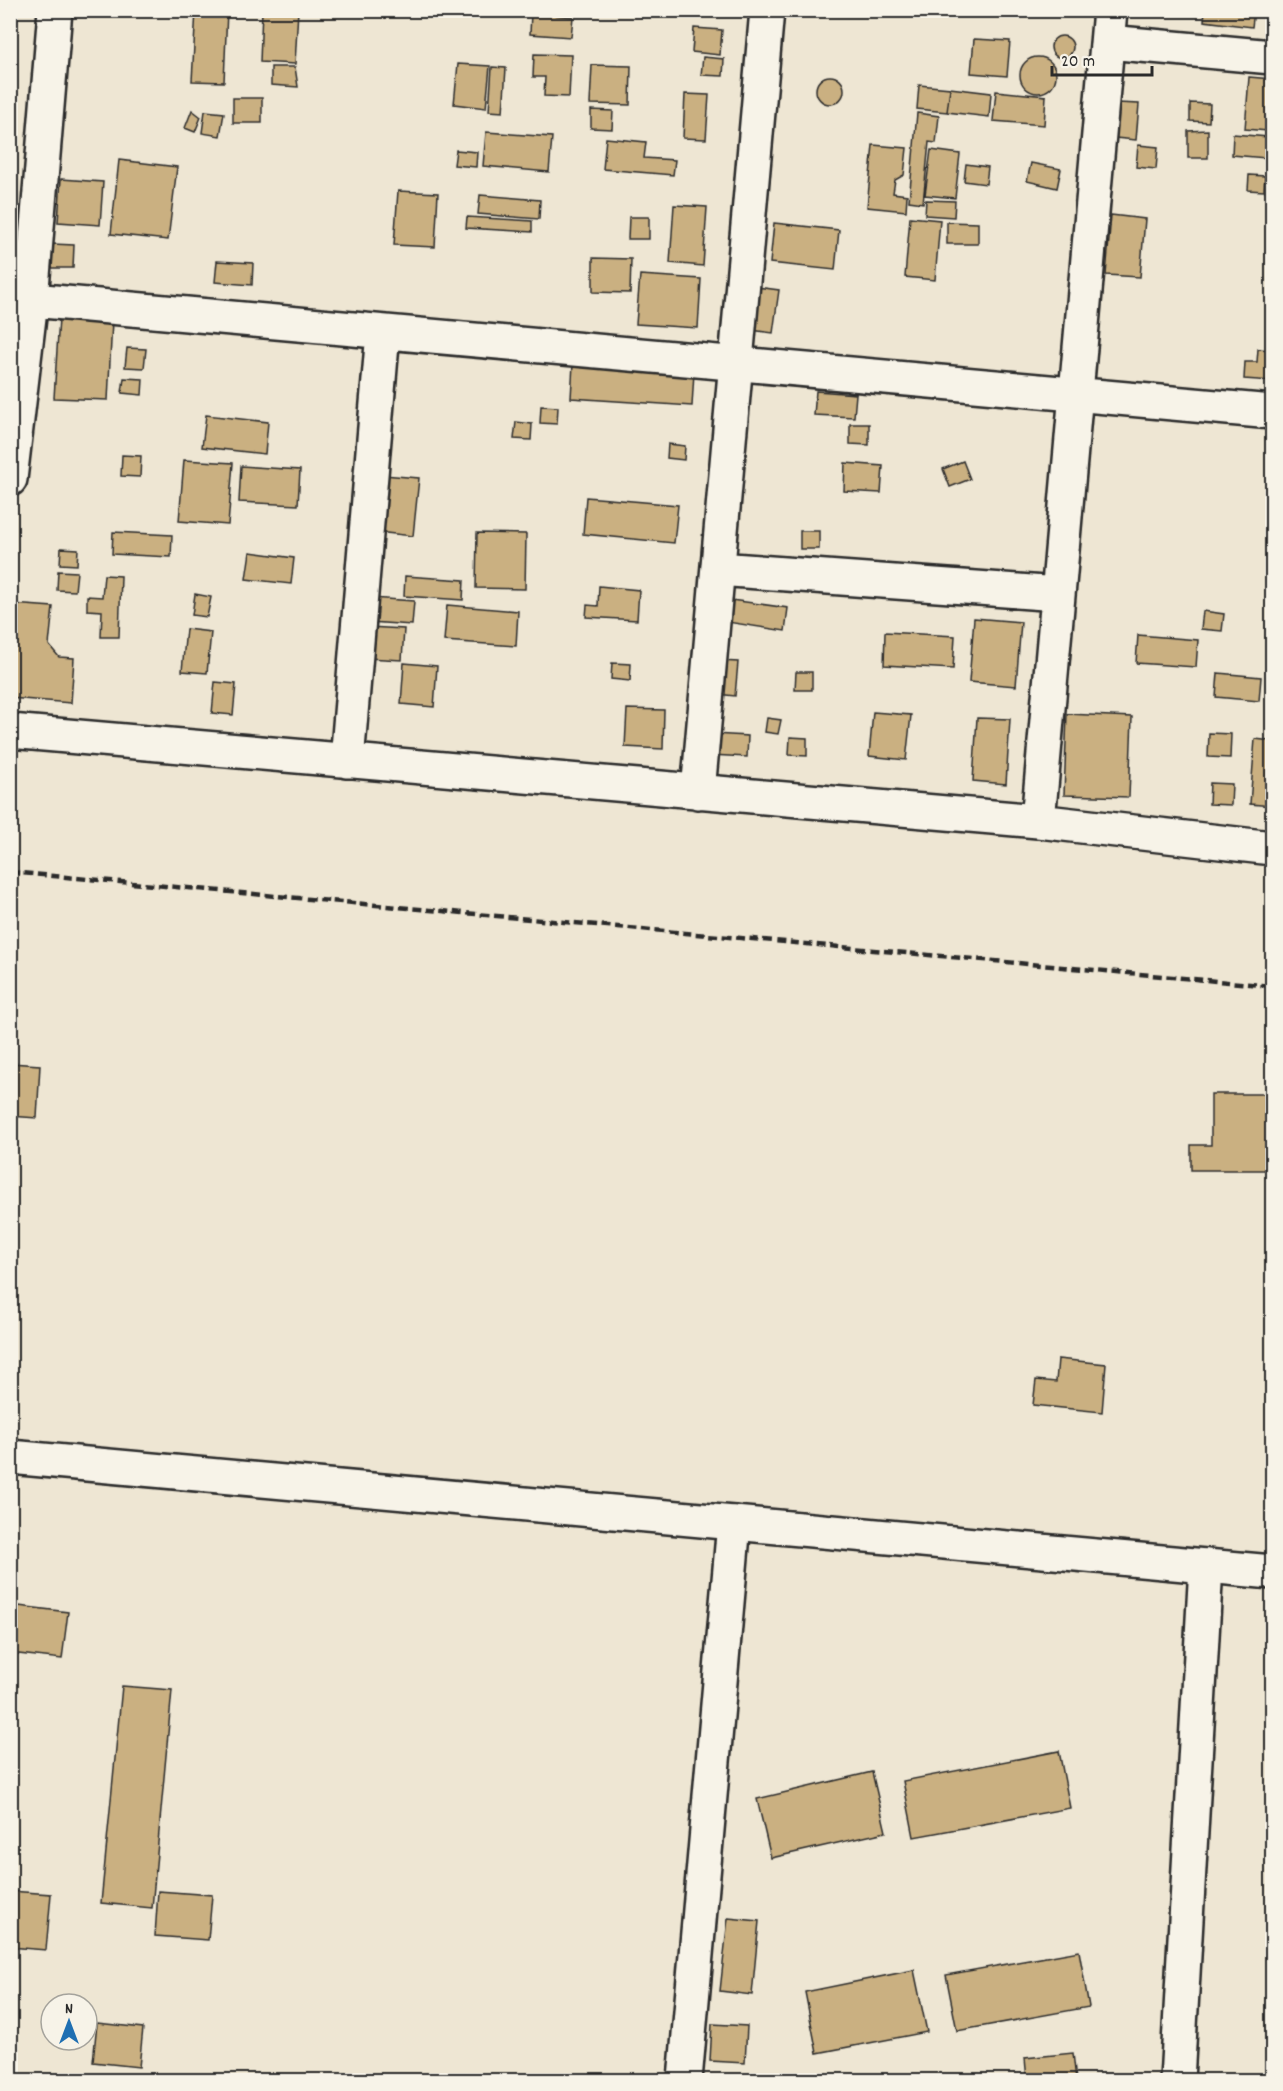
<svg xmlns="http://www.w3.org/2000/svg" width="1283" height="2091" font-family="Dekko,sans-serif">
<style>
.building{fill:#cab081;stroke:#2b2b2b;stroke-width:1.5}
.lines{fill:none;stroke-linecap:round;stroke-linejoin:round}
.minor-casing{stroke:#2b2b2b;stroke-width:38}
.major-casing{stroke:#2b2b2b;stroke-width:38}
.minor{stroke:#f7f3e8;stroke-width:33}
.major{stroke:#f7f3e8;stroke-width:33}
.rail{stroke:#2b2b2b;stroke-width:4.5;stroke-dasharray:9 4.5;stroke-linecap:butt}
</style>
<rect width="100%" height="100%" fill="#eee6d3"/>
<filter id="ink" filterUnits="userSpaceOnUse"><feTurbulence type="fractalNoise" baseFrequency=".0167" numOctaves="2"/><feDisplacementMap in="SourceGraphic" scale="12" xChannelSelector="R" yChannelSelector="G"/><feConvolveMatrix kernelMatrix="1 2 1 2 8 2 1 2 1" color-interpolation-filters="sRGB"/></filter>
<g filter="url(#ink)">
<path class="building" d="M196 10H227L224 82 192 81Z
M262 10H298L295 64 260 62Z
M1205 10H1254L1252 27 1204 21Z
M531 13 573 17 571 37 530 34Z
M694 28 722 30 720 55 692 52Z
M1051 47a11 11 0 1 1 22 0a11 11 0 1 1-22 0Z
M974 39 1010 41 1007 76 971 73Z
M534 54 571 55 569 97 544 96 545 77H533Z
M1020 75a18 18 0 1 1 36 0a18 18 0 1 1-36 0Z
M703 57 724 59 723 76 701 75Z
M458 64 490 66 486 108 454 104Z
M592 65 631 66 630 105 590 104Z
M271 67H295L298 87 271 85Z
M492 67 506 68 503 112 489 111Z
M816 90a14 14 0 1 1 28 0a14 14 0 1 1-28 0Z
M1249 77 1272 79 1268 131 1245 129Z
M919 85 950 88 947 112 917 109Z
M950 88 991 93 989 117 947 112Z
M996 91 1046 96 1044 125 993 121Z
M685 94 709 95 706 139 683 138Z
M233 98H262V123H233Z
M1117 103 1139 104 1136 140 1115 138Z
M1190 103 1210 104 1209 122 1190 121Z
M192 110 201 117 195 132 185 128Z
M591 110 613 111 612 129 591 128Z
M205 111 224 113 220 136 202 133Z
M917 113 939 116 936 143 929 142 923 203 909 201Z
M1208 130V158H1188V131Z
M486 132 552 137 549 172 483 166Z
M1233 134 1268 137 1266 158 1232 155Z
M606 138 646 142 644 158 675 160 673 175 603 169Z
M873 145 907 148 904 175 895 180 893 193 907 195 906 211 867 207Z
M1138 145 1158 147 1156 169 1136 167Z
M456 150 477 152 476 167 454 165Z
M931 150 960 154 955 198 925 195Z
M119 160 177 167 168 240 111 234Z
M1031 163 1061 169 1057 188 1027 181Z
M966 164 988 167 986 184 964 181Z
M1249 175 1265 176 1264 191 1248 190Z
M61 179 103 182 100 225 58 222Z
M398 191 438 193 435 247 394 245Z
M480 195 540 200 539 219 478 214Z
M926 200 955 201 954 217 925 215Z
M674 205 707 207 703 266 670 263Z
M1111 215 1145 219 1140 277 1106 275Z
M467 217 532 221V232L466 228Z
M629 217H649V239H628Z
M910 217 940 220 935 280 905 277Z
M947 222 978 223V244H947Z
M774 223 839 230 835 270 770 263Z
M52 244 74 245 73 268H52Z
M593 258 631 259 630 293 593 292Z
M217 261 253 263 252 285 215 282Z
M640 275 701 279 698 328 636 324Z
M750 286 779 290 773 333 744 329Z
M59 318 112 321 108 400 54 398Z
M127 348 146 349 144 368 125 367Z
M1258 349 1272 350V381L1244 379 1245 362H1257Z
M573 364 694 372 692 406 571 398Z
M124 378 143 379 142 395 122 393Z
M816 391 856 394 854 417 814 415Z
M541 406 558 407 557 424 540 423Z
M206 415 268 422 265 454 202 447Z
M516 422 532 424 531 440 514 439Z
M850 424H869V445L850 444Z
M668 444 685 446 684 460 667 458Z
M122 455 141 456 140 477 121 476Z
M184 460 233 463 228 525 179 521Z
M963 461 970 479 950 487 943 469Z
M845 463 883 466 881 493 844 491Z
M241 466 300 470 298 505 239 502Z
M383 475 419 478 413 536 377 532Z
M586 497 678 505 674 543 583 534Z
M800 531H819V549H800Z
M113 532 172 535 171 557 112 554Z
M477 533 526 534 525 589 476 588Z
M61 548 78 549 77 565 60 564Z
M250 552 294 558 291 584 246 579Z
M58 571 77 572 75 591 57 590Z
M104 575 121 576 119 637H101L102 611 87 610V596L102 597Z
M405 576 464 580 463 600 404 596Z
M599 586 639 590 637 620 586 617 587 605 598 606Z
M195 594 211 597 207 617 192 615Z
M371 598 414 601 412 625 370 622Z
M731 600 788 608 785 631 727 622Z
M12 604 53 607 49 645 59 657 74 658 71 703 10 698Z
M447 605 518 611 516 646 444 641Z
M1203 611 1224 614 1222 631 1201 629Z
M974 618 1021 622 1016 686 969 682Z
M368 627 404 629 402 660 367 658Z
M186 629 211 632 207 673 182 671Z
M885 632 955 636 953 669 884 665Z
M1138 635 1198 640 1196 667 1136 663Z
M719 661 738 662 735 696 717 694Z
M404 663 437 666 434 707 401 704Z
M612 663 631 664 630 681 611 679Z
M796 672H812V690H795Z
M1218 673 1261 677 1259 701 1216 697Z
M215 682 236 684 233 715 212 713Z
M627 709 664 710 663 749 625 747Z
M873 712 911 715 906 760 869 756Z
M1067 714 1132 717 1129 797 1064 795Z
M767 718 781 720 778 734 765 732Z
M977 718 1010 719 1006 784 973 781Z
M1209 733 1231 734 1230 758 1208 757Z
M712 734 748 736 747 757 711 755Z
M790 737 807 738V756L789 755Z
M1255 739 1272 741V806L1250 804Z
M1210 783 1232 784 1231 805 1209 804Z
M10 1063 40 1065 37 1118 10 1116Z
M1211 1094H1272V1170H1191V1145H1211Z
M1058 1359 1106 1364 1102 1412 1033 1405 1036 1380 1056 1382Z
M10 1605 68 1612 62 1659 10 1653Z
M122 1686 172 1690 152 1908 101 1903Z
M1059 1751 1070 1808 914 1837 903 1781Z
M872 1772 886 1832 771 1858 757 1799Z
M10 1891 51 1894 46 1950 10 1947Z
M158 1891 212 1895 208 1940 155 1936Z
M728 1918 759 1921 752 1995 720 1991Z
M1079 1951 1089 2007 957 2031 946 1975Z
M914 1970 927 2032 817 2053 805 1992Z
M97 2023 143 2028 139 2067 93 2062Z
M712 2024 747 2026 745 2063 710 2061Z
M1073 2053 1076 2080H1027L1025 2058Z"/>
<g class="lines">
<g class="minor-casing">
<path id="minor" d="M1108 42 1272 57
M10 298 1272 412
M10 479 31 300 55 10
M718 569 1058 594
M10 731 1038 821 1272 848
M347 761 383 332
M698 792 767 10
M1038 821 1110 10
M685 2080 734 1523
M1177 2080 1206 1566"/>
</g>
<g class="major-casing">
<path id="major" d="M10 1457 1272 1572"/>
</g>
<use href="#minor" class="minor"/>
<use href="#major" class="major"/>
<path class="rail" d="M10 872 1272 986"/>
</g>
</g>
<rect width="1283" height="2091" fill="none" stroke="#f7f3e8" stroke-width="36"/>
<rect x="18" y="18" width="1247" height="2055" fill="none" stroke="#2b2b2b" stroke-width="2" filter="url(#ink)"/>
<g transform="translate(69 2022)"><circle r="28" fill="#f7f3e8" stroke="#a5a39c" stroke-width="1.5"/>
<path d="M0-4.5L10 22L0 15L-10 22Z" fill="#1f6fb2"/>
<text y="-9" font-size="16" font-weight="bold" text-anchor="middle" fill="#2b2b2b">N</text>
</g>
<path d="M1052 66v9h100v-9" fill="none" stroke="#2b2b2b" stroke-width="3"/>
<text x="1061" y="66" font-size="18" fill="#2b2b2b" stroke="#f7f3e8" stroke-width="4.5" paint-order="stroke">20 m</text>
</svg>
